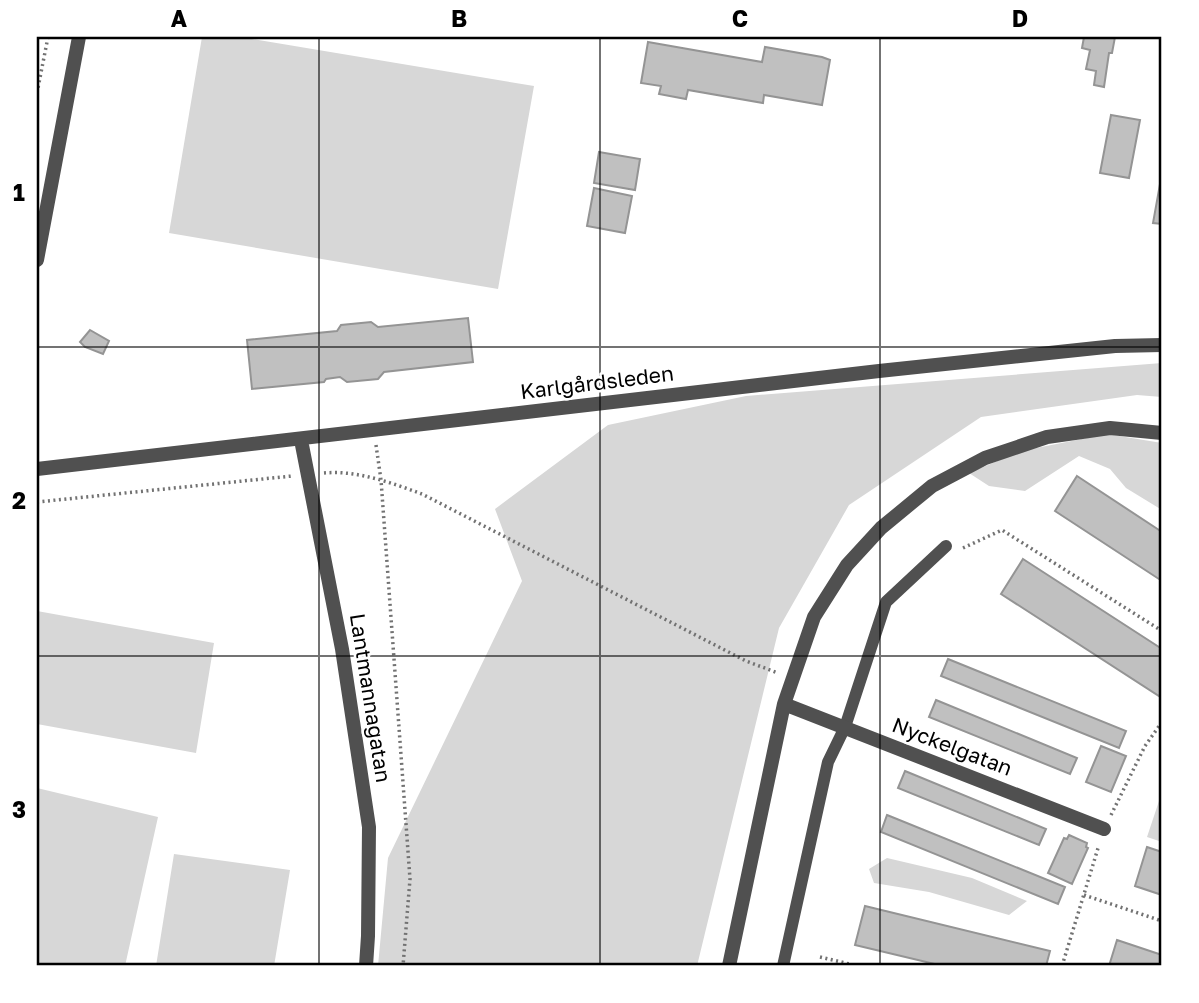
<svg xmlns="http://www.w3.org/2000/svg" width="1199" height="1003" font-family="'Golos Text',sans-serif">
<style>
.green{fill:#d7d7d7}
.building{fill:#c0c0c0;stroke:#949494;stroke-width:2}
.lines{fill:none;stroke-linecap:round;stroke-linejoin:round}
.path{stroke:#727272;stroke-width:3.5;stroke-dasharray:2 3.5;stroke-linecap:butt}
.service{stroke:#505050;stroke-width:12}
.minor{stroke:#505050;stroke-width:14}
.tertiary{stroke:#505050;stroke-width:14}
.grid{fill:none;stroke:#000;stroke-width:2;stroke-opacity:0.55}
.labels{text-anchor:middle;stroke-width:5;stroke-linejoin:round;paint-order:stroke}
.street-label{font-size:21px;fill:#000;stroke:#fff}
.neatline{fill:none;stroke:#000;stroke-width:2.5}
.grid-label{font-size:23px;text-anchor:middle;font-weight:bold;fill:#000}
</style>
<rect width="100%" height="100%" fill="#fff"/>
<path class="green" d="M202 37H240L534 86 498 289 169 233Z
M1162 363V397L1137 395 981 417 849 505 779 628 697 966H378L388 858 522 581 495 509 608 425 746 396Z
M1107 434 1162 443V510L1126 488 1110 469 1079 456 1025 491 989 486 969 473 1021 451Z
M37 611 214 643 196 753 37 724Z
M37 788 158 817 125 966H37Z
M1162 792V842L1147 837Z
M174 854 290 870 274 966H156Z
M887 858 972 878 1027 901 1009 915 929 892 874 883 869 869Z"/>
<path class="building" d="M1084 37H1115L1112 53H1109L1104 87 1094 85 1096 71 1086 69 1090 50 1082 48Z
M648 42 762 62 765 47 822 57 830 60 822 105 764 95 763 103 688 90 686 99 659 94 661 86 641 83Z
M1111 115 1140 120 1129 178 1100 173Z
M599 152 640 159 635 190 594 183Z
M1162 173V224L1153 223Z
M594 188 632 196 625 233 587 226Z
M468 318 473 362 384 372 378 379 347 382 340 377 326 379 324 382 252 389 247 340 337 331 341 325 371 322 378 327Z
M90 330 109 341 103 354 85 347 80 342Z
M1077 476 1162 532V581L1055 511Z
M1023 559 1162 649V691L1159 696 1001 594Z
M948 659 1126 731 1119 748 941 676Z
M936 700 1077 758 1070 774 929 717Z
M1101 746 1126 756 1111 792 1086 782Z
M905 771 1046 829 1039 845 898 788Z
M887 815 1065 887 1058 904 881 832Z
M1069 835 1087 843 1086 847 1088 848 1072 884 1048 873 1064 838 1067 839Z
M1147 847 1162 852V895L1135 886Z
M865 906 1050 951 1046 966H943L855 945Z
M1117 940 1162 955V966H1109Z"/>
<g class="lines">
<path class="path" d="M37 93 48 37
M376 445 381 480 410 879 403 966
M324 473C357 470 392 483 422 494L746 661 778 673
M37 502 292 476
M963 548 1002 530 1162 631
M1111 815 1145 746 1162 722
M1084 895 1162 921
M820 957 858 966
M1062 966 1099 845"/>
<path class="service" d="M783 966 828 762 845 727 886 602 946 546"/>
<path class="minor" d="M784 704 1104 829
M729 966 784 704 814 617 847 565 881 528 932 486 985 458 1047 437 1110 428 1162 433"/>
<path class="tertiary" d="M37 260 79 37
M301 440 342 649 369 827 368 936 366 966
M37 469 879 371 1115 346 1162 345"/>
</g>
<path class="grid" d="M319 37V966M600 37V966M880 37V966M37 347H1162M37 656H1162"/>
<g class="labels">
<g class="street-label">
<text transform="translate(597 383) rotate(-7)" y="7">Karlgårdsleden</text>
<text transform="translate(370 698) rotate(81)" y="7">Lantmannagatan</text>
<text transform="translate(952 747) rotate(21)" y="7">Nyckelgatan</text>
</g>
</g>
<rect width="1199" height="1003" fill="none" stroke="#ffffff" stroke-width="77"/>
<rect x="38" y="38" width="1122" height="926" class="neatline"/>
<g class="grid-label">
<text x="179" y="27">A</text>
<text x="459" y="27">B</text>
<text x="740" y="27">C</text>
<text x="1020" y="27">D</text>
<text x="19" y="201">1</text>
<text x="19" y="509">2</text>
<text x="19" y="818">3</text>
</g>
</svg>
